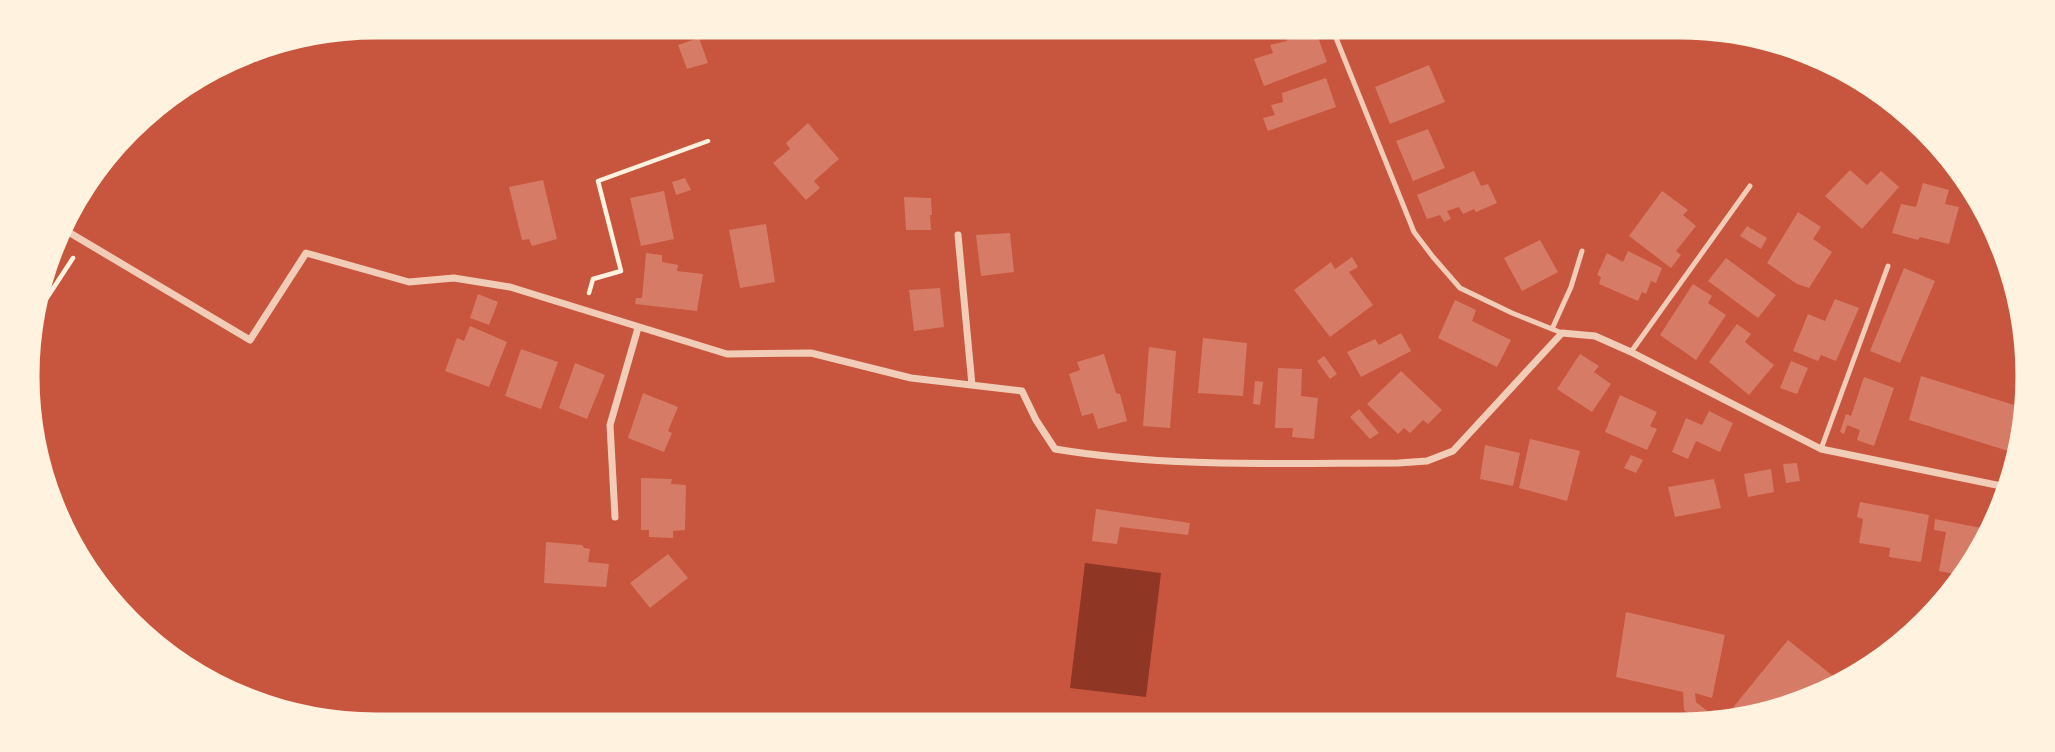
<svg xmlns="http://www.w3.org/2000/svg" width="2055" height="752" font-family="Lato,sans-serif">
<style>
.water{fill:#8f3625}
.building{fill:#d67c66}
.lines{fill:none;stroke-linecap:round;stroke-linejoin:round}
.path{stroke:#fff3e0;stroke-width:4.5}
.service{stroke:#f1ccb7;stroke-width:5}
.minor{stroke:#f1ccb7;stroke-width:7}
.rim{fill:none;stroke:#fff3e0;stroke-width:9}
</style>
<rect width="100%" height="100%" fill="#c8553d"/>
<path class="water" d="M1085 563 1161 573 1146 697 1070 688Z"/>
<path class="building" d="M1310 23H1313L1327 62 1264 86 1254 59 1273 53 1270 45 1287 41 1283 32Z
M699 38 708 63 687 69 678 45Z
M1429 65 1445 102 1390 124 1375 87Z
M1326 78 1336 107 1268 131 1263 118 1275 115 1271 105 1283 102 1282 93Z
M808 123 839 159 814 181 820 188 806 200 773 163 790 149 786 143Z
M1428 129 1445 168 1413 181 1396 141Z
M1850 170 1867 185 1881 171 1899 187 1862 229 1825 196Z
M1474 171 1481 186 1488 184 1497 203 1476 212 1474 209 1463 214 1459 207 1447 211 1451 219 1444 222 1440 215 1427 219 1417 195Z
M685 178 691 190 676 195 672 182Z
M543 180 557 239 532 246 529 239 522 240 509 187Z
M1923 183 1949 190 1945 204 1959 207 1949 244 1920 237 1918 240 1892 233 1901 204 1916 207Z
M664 191 674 239 641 246 630 198Z
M1662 191 1688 210 1683 215 1696 226 1676 251 1681 255 1671 268 1629 236Z
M904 197 931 198 932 215H930L931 230H906Z
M1798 212 1821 227 1813 239 1832 252 1809 288 1797 284 1767 263Z
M766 224 775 282 740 288 729 230Z
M1747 226 1767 238 1761 249 1740 236Z
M1010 233 1014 272 981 276 976 235Z
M1540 240 1558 272 1522 291 1504 258Z
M1628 251 1662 268 1656 283 1651 281 1646 294 1642 292 1638 301 1599 284 1601 277 1597 275 1607 253 1623 262Z
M646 253 662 255V262L678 265 677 271 703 274 697 311 635 304 636 298H642Z
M1352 257 1358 267 1349 272 1373 305 1330 337 1294 290 1331 262 1335 269Z
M1726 258 1776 295 1758 318 1708 281Z
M1904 268 1935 281 1900 363 1870 351Z
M1693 284 1712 296 1708 303 1726 315 1696 360 1660 335Z
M940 288 944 327 914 331 909 290Z
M478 294 498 302 489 325 470 318Z
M1835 299 1859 308 1836 361 1821 355 1818 361 1793 351 1808 314 1825 321Z
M1455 300 1476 310 1472 321 1511 340 1497 367 1438 338Z
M1737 324 1751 334 1745 342 1774 365 1749 395 1709 362Z
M470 326 507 342 489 387 445 371 457 338 464 341Z
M1401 333 1411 351 1361 377 1347 352 1375 339 1379 345Z
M1203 338 1247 343 1243 396 1198 393Z
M1149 347 1176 351 1170 428 1143 426Z
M521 349 558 362 541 409 505 396Z
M1104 354 1116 393 1120 394 1127 421 1098 429 1093 413 1082 416 1069 374 1080 370 1077 362Z
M1580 354 1599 366 1594 372 1611 384 1592 412 1557 389Z
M1324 356 1337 374 1330 379 1317 361Z
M1791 361 1808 368 1797 394 1780 388Z
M575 363 605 375 587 419 559 408Z
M1278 368 1302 369 1301 396 1318 398 1314 439 1292 437 1293 428H1275Z
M1401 371 1442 410 1428 424 1423 420 1410 433 1404 428 1398 434 1367 404Z
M1921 376 2024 408 2021 455 1909 420Z
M1864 377 1894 388 1874 446 1857 440 1860 430 1847 425 1844 434 1840 432 1846 414 1851 416Z
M1255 381 1263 382 1260 405 1253 404Z
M643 393 678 407 668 431 672 433 664 452 628 438Z
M1620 395 1657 412 1650 426 1657 429 1647 450 1605 432Z
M1359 409 1379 433 1370 439 1350 417Z
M1709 411 1733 423 1720 452 1696 441 1688 459 1672 452 1686 418 1702 425Z
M1530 439 1580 451 1567 501 1519 488Z
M1485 445 1520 453 1513 486 1480 479Z
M1631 455 1643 460 1636 473 1624 468Z
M1797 463 1800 481 1786 483 1783 464Z
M1771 469 1774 492 1748 497 1744 474Z
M641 478 672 479 671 484 686 485 685 530 673 531V538L649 537V530H641Z
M1714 479 1721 508 1675 517 1668 487Z
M1860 502 1929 515 1921 562 1889 557 1890 548 1859 543 1863 519 1857 517Z
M1096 509 1190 523 1188 535 1120 527 1117 544 1092 541Z
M1935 519 1992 530 1976 564 1968 562 1966 576 1939 571 1946 532 1934 530Z
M546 542 582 545 584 548 590 549 588 562 609 564 606 587 544 583Z
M668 554 688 578 650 608 630 583Z
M1626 612 1725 635 1712 698 1695 693 1696 702 1726 726H1704L1684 710 1683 692 1616 677Z
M1788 640 1843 684 1815 702 1744 721 1731 710Z"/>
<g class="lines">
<path class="path" d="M589 293 593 279 621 271 598 181 708 141
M26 330 73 258"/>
<path class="service" d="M1330 23 1414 232 1433 257 1460 288 1512 313 1562 333
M1552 329 1571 287 1582 251
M1631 352 1750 186
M1821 449 1888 266"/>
<path class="minor" d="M60 227 250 340 306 253 409 282 454 278 510 287 727 354 811 353 911 378 1022 391 1036 420 1055 449C1168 468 1284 463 1398 463L1427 461 1453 451 1562 333 1595 336 1631 352 1821 449 2011 488
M958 235 972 385
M615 517 610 425 638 328"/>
</g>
<path d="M0 0H2055V752H0ZM376 35H1679A341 341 0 0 1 2020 376V376A341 341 0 0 1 1679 717H376A341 341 0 0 1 35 376V376A341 341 0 0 1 376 35Z" fill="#fff3e0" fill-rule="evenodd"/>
<path class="rim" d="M376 35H1679A341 341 0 0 1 2020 376V376A341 341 0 0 1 1679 717H376A341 341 0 0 1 35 376V376A341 341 0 0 1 376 35Z"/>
</svg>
